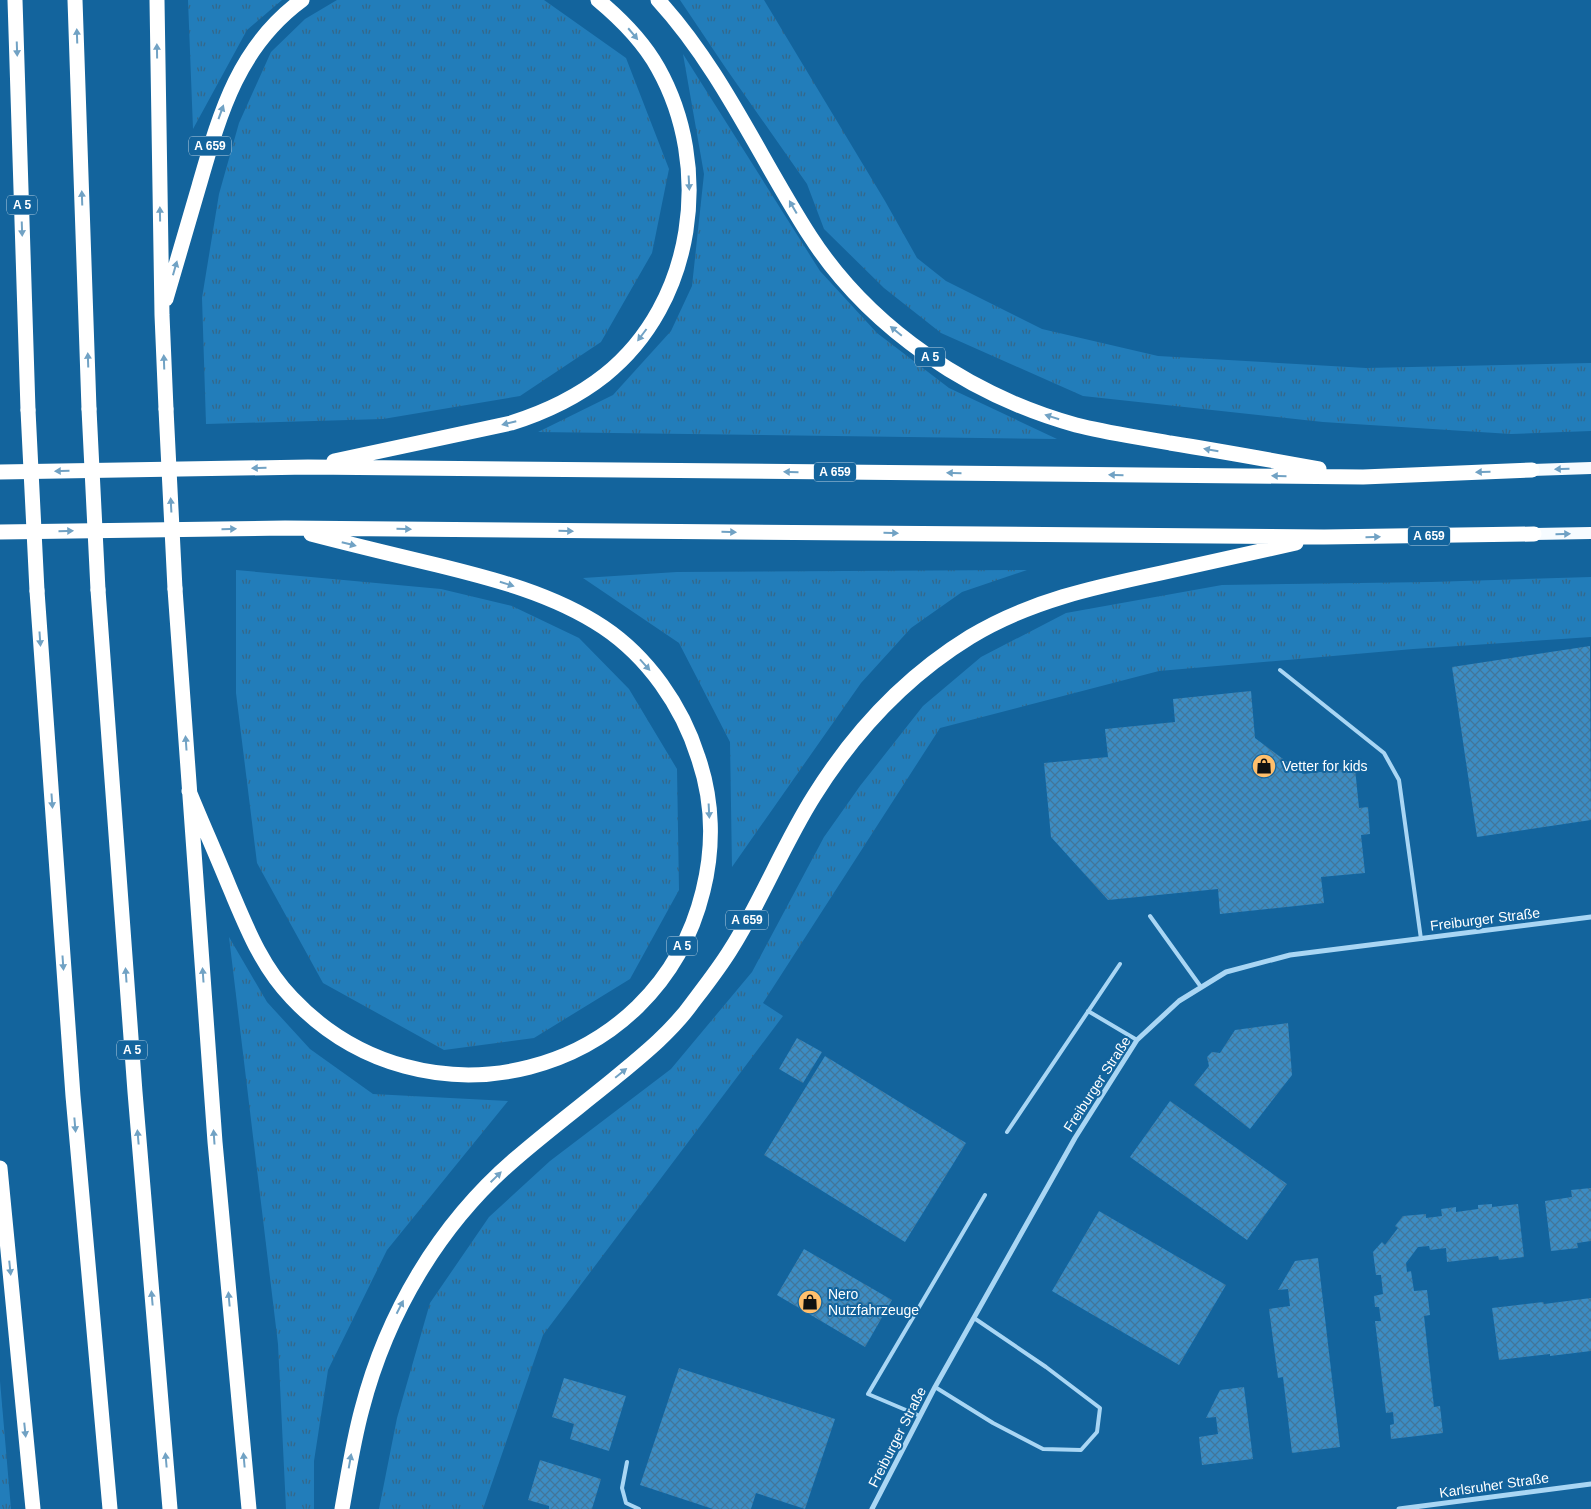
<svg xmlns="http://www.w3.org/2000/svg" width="1591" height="1509" font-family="Helvetica,sans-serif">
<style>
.grass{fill:url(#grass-tufts)}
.building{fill:url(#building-cross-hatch)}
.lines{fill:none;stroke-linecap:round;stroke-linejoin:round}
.service{stroke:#a9d6f4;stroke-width:4}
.minor{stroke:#a9d6f4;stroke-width:5}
.primary{stroke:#f6fbff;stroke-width:12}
.motorway{stroke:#fff;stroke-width:15}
.motorway-bridge{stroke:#fff;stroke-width:15}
.oneway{fill:#71a2c4}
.oneway2{fill:#6ea0c4}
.labels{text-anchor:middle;stroke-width:4;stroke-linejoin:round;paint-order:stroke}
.shield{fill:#13649d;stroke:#b8d0e2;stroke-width:1}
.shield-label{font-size:12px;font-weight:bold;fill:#fff}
.poi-label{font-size:14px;fill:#fff;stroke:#13649d;text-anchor:start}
.street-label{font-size:14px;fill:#fff;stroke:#13649d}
</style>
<defs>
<pattern id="grass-tufts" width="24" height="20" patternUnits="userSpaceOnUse" patternTransform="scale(1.25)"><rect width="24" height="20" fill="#227dba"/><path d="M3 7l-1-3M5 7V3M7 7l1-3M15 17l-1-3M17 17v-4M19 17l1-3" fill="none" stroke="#356788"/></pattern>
<pattern id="building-cross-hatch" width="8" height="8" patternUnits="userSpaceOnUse" patternTransform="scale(1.25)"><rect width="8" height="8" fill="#3c8dc4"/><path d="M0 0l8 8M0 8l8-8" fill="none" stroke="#42769a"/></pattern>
</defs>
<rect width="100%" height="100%" fill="#13649d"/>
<path class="grass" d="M188 0H282L247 30 193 129Z
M337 0H544L626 58 669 169 652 253 601 342 520 396 383 419 206 424 202 298 219 194 239 123 271 52 305 19Z
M680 0H764L885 201 917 258 946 281 1042 329 1158 356 1366 368 1591 363V431L1511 434 1323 422 1083 396 941 333 884 288 824 229 807 184 725 67Z
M683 54 820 271 877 333 949 388 1057 439 538 432 613 395 671 331 692 286 704 174Z
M236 570 441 589 512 606 579 638 629 689 677 769 679 890 630 979 534 1038 444 1050 323 983 257 863 236 693Z
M1027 570 962 592 911 628 861 683 732 867 730 742 679 643 583 578 677 572Z
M1591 577V637L1413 649 1159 671 940 728 763 1003 783 1016 543 1335 483 1509H379L397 1418 430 1303 489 1217 550 1161 671 1069 752 972 824 837 860 786 923 706 981 657 1066 613 1222 585 1431 582Z
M229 937 267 1002 310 1049 373 1094 508 1101 387 1250 328 1370 314 1461V1509H286L278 1344Z
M0 1381 11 1509H0Z"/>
<path class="building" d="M1590 646 1591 820 1477 837 1452 667Z
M1251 691 1255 738 1303 774 1355 768 1359 808 1368 807 1370 834 1361 835 1365 873 1321 877 1324 903 1220 914 1218 889 1108 900 1051 837 1044 763 1108 757 1105 729 1175 722 1173 699Z
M1288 1023 1292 1075 1250 1129 1194 1085 1209 1066 1207 1057 1212 1052 1220 1053 1235 1030Z
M797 1038 822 1052 803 1083 779 1069Z
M825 1056 966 1143 905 1242 764 1155Z
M1170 1101 1287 1184 1247 1240 1130 1157Z
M1591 1188V1241L1577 1243 1578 1248 1551 1251 1545 1201 1572 1197 1571 1190Z
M1492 1204V1207L1518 1204 1524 1257 1499 1260 1498 1256 1447 1262 1446 1248 1430 1250 1429 1246 1418 1247 1406 1263 1407 1272 1411 1271 1414 1291 1427 1290 1430 1315 1424 1316 1434 1407 1440 1406 1443 1433 1391 1439 1390 1425 1394 1424 1393 1412 1386 1413 1375 1321H1381L1379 1307H1375L1374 1296 1383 1294 1381 1275H1376L1373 1252 1382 1242 1385 1245 1398 1228 1395 1226 1403 1216 1426 1214V1218L1442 1216 1441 1209 1456 1207V1212L1478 1209V1205Z
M1099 1211 1226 1285 1179 1365 1052 1291Z
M804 1249 892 1300 865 1347 777 1295Z
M1318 1258 1340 1447 1292 1453 1283 1377 1278 1378 1269 1309 1290 1306 1288 1289 1278 1290 1295 1261Z
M1591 1298V1351L1550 1356V1354L1499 1360 1492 1308 1543 1302 1544 1304Z
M679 1368 835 1419 805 1509 756 1493 751 1509H713L640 1485Z
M564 1378 626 1396 609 1451 570 1439 574 1424 552 1417Z
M1244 1387 1253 1459 1202 1465 1199 1437 1218 1434 1216 1417 1206 1418 1220 1390Z
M540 1460 601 1479 592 1509H549V1506L528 1500Z"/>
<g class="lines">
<path class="service" d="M1280 670 1384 753 1399 780 1421 939
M1150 916 1201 987
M1088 1011 1137 1040
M1007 1132 1120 964
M935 1387 993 1423 1043 1449 1081 1450 1097 1432 1100 1408 1046 1367 974 1318
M920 1416 868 1394 985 1195
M627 1462 622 1488 626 1503 639 1509"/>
<path class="minor" d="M872 1509 935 1387 1075 1138 1137 1040 1179 1001 1226 972 1290 955 1591 917
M1399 1509 1591 1484"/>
<path class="primary" d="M1532 470 1591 468
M1534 534 1591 533"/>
<path class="motorway" d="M15 0 28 410
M75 0 89 409
M157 0 162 315 166 409
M658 0C722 70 759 157 810 236 870 329 971 396 1076 425 1107 433 1139 437 1170 443 1220 451 1270 460 1319 469
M166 299C177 261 188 223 199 186 220 113 238 47 302 0
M334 461 511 423C546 412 576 398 605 375 695 303 713 166 658 68 643 41 622 20 598 0
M0 472 308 467 1363 477 1532 470
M0 532 285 528 1324 537 1534 534
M175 589 215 1142 249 1509
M98 590 135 1092 170 1509
M37 591 73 1096 110 1509
M189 791C202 823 216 854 229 886 246 926 261 966 292 998 423 1137 657 1079 703 891 714 847 713 800 698 757 682 706 648 657 603 627 553 594 494 579 437 565 395 555 353 545 311 534
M0 1168 33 1509
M342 1509C348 1476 353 1442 362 1409 387 1313 439 1225 514 1160 545 1133 578 1108 610 1082 639 1058 671 1033 693 1002 706 985 720 967 731 949 762 900 783 845 814 796 854 732 905 677 970 637 1029 601 1095 587 1161 573 1206 563 1251 553 1296 543"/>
<path class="motorway-bridge" d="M89 409 98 590
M166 409 175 589
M28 410 37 591"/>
</g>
<defs><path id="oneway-solid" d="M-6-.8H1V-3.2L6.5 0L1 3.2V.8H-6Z" transform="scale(1.25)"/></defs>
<g class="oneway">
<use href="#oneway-solid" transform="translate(633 34) rotate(50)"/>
<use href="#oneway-solid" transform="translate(77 36) rotate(-92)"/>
<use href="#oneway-solid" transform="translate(17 49) rotate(88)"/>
<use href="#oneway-solid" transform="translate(157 51) rotate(-91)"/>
<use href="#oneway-solid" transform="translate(221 112) rotate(-70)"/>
<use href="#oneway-solid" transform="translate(689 183) rotate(87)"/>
<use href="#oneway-solid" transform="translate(82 198) rotate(-92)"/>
<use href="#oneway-solid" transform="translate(793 207) rotate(-120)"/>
<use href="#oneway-solid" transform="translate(160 214) rotate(-91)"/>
<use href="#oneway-solid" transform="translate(22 229) rotate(88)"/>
<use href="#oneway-solid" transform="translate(175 268) rotate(-74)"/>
<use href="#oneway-solid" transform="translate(896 331) rotate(-141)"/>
<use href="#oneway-solid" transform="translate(642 335) rotate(127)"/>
<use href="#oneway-solid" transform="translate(88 360) rotate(-92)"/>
<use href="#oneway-solid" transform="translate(164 362) rotate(-92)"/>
<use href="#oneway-solid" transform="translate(1052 417) rotate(-163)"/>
<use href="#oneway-solid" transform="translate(509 423) rotate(166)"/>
<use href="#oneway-solid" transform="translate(1211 450) rotate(-170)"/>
<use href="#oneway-solid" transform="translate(259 468) rotate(179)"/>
<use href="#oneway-solid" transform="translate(62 471) rotate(179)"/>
<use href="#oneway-solid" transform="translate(791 472) rotate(-179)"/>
<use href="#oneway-solid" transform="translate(1483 472) rotate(178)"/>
<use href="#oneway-solid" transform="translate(954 473) rotate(-179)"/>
<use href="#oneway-solid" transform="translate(1116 475) rotate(-179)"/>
<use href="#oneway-solid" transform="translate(1279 476) rotate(-179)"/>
<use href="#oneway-solid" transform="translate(171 505) rotate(-93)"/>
<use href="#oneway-solid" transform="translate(229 529) rotate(-1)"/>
<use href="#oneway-solid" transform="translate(404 529) rotate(1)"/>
<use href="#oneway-solid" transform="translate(66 531) rotate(-1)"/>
<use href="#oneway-solid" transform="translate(566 531) rotate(1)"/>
<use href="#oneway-solid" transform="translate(729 532) rotate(1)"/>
<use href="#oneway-solid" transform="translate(891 533) rotate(1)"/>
<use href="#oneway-solid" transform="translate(1373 537) rotate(-1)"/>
<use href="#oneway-solid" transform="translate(349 544) rotate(14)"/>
<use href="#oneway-solid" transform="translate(507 584) rotate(17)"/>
<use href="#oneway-solid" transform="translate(40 639) rotate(86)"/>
<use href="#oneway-solid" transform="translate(645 665) rotate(48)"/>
<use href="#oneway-solid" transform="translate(186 743) rotate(-94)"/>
<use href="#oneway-solid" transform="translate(52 801) rotate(86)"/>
<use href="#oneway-solid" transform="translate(709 811) rotate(87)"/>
<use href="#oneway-solid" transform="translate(63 963) rotate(86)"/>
<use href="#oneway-solid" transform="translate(126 975) rotate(-94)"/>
<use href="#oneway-solid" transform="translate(203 975) rotate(-94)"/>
<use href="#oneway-solid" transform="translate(621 1073) rotate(-39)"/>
<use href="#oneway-solid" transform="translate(75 1125) rotate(85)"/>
<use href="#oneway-solid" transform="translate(138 1137) rotate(-95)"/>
<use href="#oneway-solid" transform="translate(214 1137) rotate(-94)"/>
<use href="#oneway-solid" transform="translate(496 1177) rotate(-44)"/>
<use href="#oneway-solid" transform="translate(10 1268) rotate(84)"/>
<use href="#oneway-solid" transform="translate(152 1298) rotate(-95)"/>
<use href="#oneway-solid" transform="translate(229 1299) rotate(-95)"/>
<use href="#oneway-solid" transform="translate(400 1307) rotate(-63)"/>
<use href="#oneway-solid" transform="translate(25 1430) rotate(84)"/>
<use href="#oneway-solid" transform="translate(166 1460) rotate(-95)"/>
<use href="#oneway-solid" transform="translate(244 1460) rotate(-95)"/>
<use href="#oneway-solid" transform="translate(350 1461) rotate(-80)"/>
</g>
<g class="oneway2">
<use href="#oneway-solid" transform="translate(1562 469) rotate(178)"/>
<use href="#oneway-solid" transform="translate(1563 534) rotate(-1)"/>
</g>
<defs>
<g id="shop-disc" transform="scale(1.25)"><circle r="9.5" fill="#ffbf6c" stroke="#13649d"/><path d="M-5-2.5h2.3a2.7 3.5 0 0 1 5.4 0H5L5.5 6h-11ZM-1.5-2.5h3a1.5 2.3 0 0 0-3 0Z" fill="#111"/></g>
</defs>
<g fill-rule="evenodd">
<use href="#shop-disc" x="1264" y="766"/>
<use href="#shop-disc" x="810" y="1302"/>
</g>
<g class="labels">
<g class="shield">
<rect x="189" y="136.5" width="42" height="19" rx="4"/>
<rect x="7" y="195.5" width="30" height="19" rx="4"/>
<rect x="915" y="347.5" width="30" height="19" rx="4"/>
<rect x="814" y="462.5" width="42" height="19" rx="4"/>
<rect x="1408" y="526.5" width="42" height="19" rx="4"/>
<rect x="726" y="910.5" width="42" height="19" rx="4"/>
<rect x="667" y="936.5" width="30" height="19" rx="4"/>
<rect x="117" y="1040.5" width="30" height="19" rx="4"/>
</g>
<g class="shield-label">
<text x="210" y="150">A 659</text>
<text x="22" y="209">A 5</text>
<text x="930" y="361">A 5</text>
<text x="835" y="476">A 659</text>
<text x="1429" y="540">A 659</text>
<text x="747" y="924">A 659</text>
<text x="682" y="950">A 5</text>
<text x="132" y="1054">A 5</text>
</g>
<g class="poi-label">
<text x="1282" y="771">Vetter for kids</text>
<text x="828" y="1299">Nero<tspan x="828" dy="16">Nutzfahrzeuge</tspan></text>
</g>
<g class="street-label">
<text transform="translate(1485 919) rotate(-7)" y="5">Freiburger Straße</text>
<text transform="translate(1097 1084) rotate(-57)" y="5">Freiburger Straße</text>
<text transform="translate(897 1437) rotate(-63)" y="5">Freiburger Straße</text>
<text transform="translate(1494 1485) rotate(-8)" y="5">Karlsruher Straße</text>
</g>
</g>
</svg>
